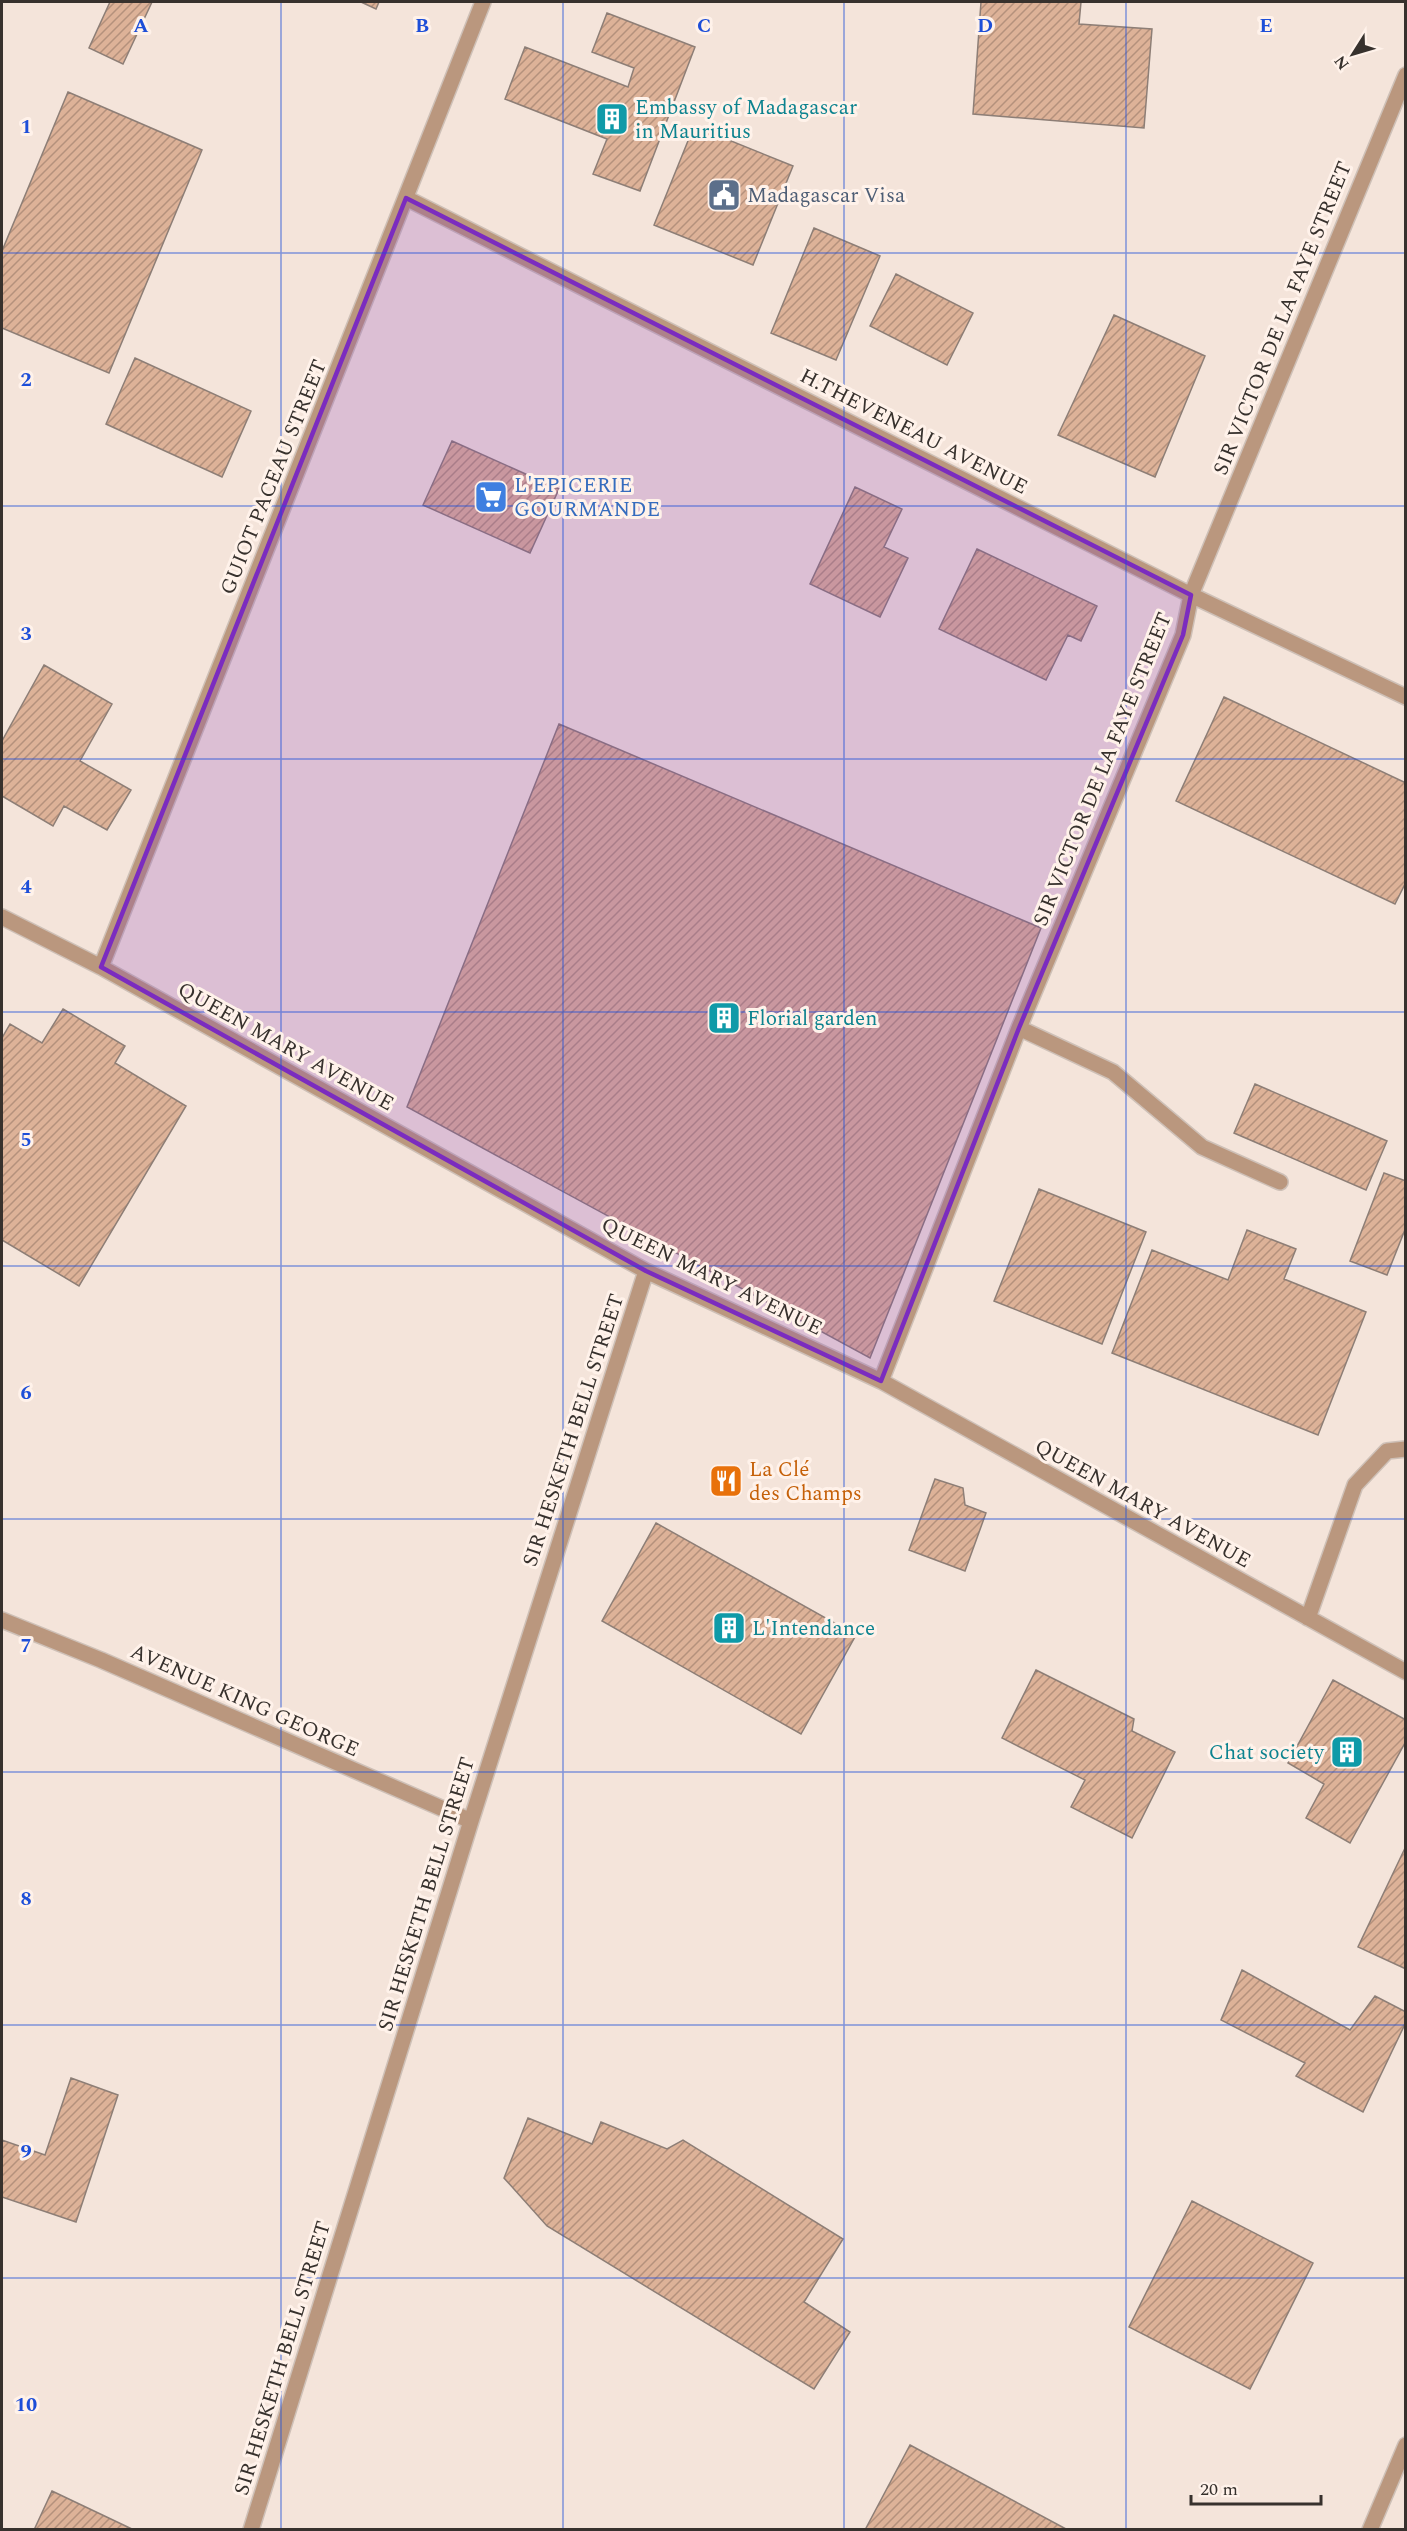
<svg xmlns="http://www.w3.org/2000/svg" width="1407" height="2531" font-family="Spectral,serif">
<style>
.building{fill:url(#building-hatch);stroke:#8d7e76;stroke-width:1.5}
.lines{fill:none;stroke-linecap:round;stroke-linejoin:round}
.minor-casing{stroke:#cec0b7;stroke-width:18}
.minor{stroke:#ba977e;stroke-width:15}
.marked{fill:#7b2cbf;fill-opacity:0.2;stroke:#7b2cbf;stroke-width:4.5;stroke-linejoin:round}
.grid{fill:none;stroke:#1d4ed8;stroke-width:1.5;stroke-opacity:0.55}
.labels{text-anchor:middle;stroke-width:6;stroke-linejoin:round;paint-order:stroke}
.culture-label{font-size:21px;fill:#0d838f;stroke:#fff2ea;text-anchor:start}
.service-label{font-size:21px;fill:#4e5e75;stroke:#fff2ea;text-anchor:start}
.street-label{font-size:21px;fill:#37312d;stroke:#fff2ea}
.shop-label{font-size:21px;fill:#366cbe;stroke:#fff2ea;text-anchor:start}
.food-label{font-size:21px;fill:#c56008;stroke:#fff2ea;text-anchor:start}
.grid-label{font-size:20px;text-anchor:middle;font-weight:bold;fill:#1d4ed8;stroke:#fff2ea;stroke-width:6;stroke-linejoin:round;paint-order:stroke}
</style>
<defs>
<pattern id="building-hatch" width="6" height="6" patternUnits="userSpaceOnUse" patternTransform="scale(1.5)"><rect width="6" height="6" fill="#ddb298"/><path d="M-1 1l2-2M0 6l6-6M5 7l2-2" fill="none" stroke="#b4917c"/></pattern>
</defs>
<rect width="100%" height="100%" fill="#f4e4da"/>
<path class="building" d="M110 2H152L123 64 89 48Z
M361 2H379L376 9Z
M981 2H1081L1079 24 1152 29 1144 128 973 114Z
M607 13 695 47 640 191 593 174 607 139 505 99 525 47 628 87 634 68 592 52Z
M68 92 202 150 109 373 2 328V251Z
M694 126 793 166 753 265 654 225Z
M814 228 880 256 836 360 771 333Z
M896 274 973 313 947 365 870 326Z
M1114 315 1205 356 1155 477 1058 435Z
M135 358 251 411 222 477 106 424Z
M452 441 559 489 530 553 423 505Z
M855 487 902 509 884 547 908 558 880 617 810 584Z
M977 549 1097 606 1081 641 1068 635 1046 680 939 629Z
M44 665 112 704 80 761 131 790 107 830 64 806 53 826 2 796V741Z
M1224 697 1406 783V882L1395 904 1176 801Z
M559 724 1041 928 870 1358 407 1107Z
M63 1009 125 1046 115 1063 186 1106 79 1286 2 1240V1038L10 1024 42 1043Z
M1255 1084 1387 1141 1366 1190 1234 1133Z
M1384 1173 1406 1181V1227L1387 1275 1350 1261Z
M1039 1189 1146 1232 1102 1344 994 1301Z
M1247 1230 1296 1249 1284 1279 1366 1312 1318 1435 1112 1353 1152 1250 1228 1280Z
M935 1479 963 1488 965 1505 986 1513 965 1571 909 1550Z
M656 1523 856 1635 801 1734 602 1621Z
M1036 1670 1134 1719 1132 1731 1175 1752 1132 1838 1071 1807 1085 1780 1002 1738Z
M1333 1680 1406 1720V1741L1350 1843 1306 1818 1324 1784 1288 1763Z
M1406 1846V1969L1358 1947Z
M1242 1970 1350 2030 1375 1996 1406 2012V2022L1363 2112 1296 2076 1305 2063 1221 2020Z
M71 2078 118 2095 76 2222 2 2197V2140L45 2155Z
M528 2118 592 2144 601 2122 667 2149 683 2140 843 2239 804 2302 850 2332 814 2389 547 2226 504 2178Z
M1192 2201 1313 2263 1250 2389 1129 2327Z
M910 2445 1066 2529V2530H865Z
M52 2491 134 2530H34Z"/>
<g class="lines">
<g class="minor-casing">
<path id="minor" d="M406 198 1191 595 1406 697
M2 917 101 967 646 1271 881 1381 1406 1672
M101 967 483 2
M1019 1028 1113 1072 1202 1147 1280 1182
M881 1381 1019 1028 1183 635 1191 595 1406 75
M1308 1618 1355 1485 1387 1451 1406 1449
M2 1620 101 1660 471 1821
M251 2530 471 1821 646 1271
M1370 2530 1406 2445"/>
</g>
<use href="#minor" class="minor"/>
</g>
<path class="marked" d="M406 198 1191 595 1183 635 1019 1028 881 1381 646 1271 101 967Z"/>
<path class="grid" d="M281 2V2530M563 2V2530M844 2V2530M1126 2V2530M2 253H1406M2 506H1406M2 759H1406M2 1012H1406M2 1266H1406M2 1519H1406M2 1772H1406M2 2025H1406M2 2278H1406"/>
<defs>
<g id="building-square" transform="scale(1.725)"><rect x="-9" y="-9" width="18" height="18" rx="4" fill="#0f9aa8" stroke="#fff2ea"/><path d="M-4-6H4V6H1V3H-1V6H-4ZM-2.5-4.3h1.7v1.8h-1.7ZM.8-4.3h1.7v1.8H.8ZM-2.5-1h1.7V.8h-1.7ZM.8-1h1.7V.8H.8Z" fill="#fff"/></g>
<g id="civic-square" transform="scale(1.725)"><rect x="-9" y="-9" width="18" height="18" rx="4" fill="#5c6f8a" stroke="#fff2ea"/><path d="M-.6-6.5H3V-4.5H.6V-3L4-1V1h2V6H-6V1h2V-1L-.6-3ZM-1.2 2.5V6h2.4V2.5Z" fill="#fff"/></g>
<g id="supermarket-square" transform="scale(1.725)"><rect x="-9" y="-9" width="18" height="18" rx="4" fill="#3f7fe0" stroke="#fff2ea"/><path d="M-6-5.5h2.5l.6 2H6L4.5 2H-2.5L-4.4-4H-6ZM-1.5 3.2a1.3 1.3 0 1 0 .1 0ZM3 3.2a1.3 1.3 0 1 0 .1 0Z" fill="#fff"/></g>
<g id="restaurant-square" transform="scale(1.725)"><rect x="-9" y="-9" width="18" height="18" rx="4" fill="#e8710a" stroke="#fff2ea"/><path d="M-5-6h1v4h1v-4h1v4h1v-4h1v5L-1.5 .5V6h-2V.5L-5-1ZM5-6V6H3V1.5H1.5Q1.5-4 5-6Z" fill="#fff"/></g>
</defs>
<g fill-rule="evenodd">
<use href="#building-square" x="612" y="119"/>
<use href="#civic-square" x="724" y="195"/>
<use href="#supermarket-square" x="491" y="497"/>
<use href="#building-square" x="724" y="1018"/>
<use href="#restaurant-square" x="726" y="1481"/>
<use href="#building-square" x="729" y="1628"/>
<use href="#building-square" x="1347" y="1752"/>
</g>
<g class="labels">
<g class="culture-label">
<text x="635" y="114">Embassy of Madagascar<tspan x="635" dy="24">in Mauritius</tspan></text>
<text x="747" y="1025">Florial garden</text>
<text x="752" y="1635">L'Intendance</text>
<text x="1324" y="1759" text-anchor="end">Chat society</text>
</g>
<g class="service-label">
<text x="747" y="202">Madagascar Visa</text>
</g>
<g class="street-label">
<text transform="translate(1282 318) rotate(-68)" y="7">SIR VICTOR DE LA FAYE STREET</text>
<text transform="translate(914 431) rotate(27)" y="7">H.THEVENEAU AVENUE</text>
<text transform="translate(273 477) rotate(-68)" y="7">GUIOT PACEAU STREET</text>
<text transform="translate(1102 769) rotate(-68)" y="7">SIR VICTOR DE LA FAYE STREET</text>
<text transform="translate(286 1046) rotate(29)" y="7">QUEEN MARY AVENUE</text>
<text transform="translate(712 1276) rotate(26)" y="7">QUEEN MARY AVENUE</text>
<text transform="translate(573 1430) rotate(-72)" y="7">SIR HESKETH BELL STREET</text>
<text transform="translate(1143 1503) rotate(29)" y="7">QUEEN MARY AVENUE</text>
<text transform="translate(245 1700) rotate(24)" y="7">AVENUE KING GEORGE</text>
<text transform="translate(426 1894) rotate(-73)" y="7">SIR HESKETH BELL STREET</text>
<text transform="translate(282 2358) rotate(-73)" y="7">SIR HESKETH BELL STREET</text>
</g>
<g class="shop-label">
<text x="514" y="492">L'EPICERIE<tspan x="514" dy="24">GOURMANDE</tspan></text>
</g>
<g class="food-label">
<text x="749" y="1476">La Clé<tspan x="749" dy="24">des Champs</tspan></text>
</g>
</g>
<g class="grid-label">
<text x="141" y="32">A</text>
<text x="422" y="32">B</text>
<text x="704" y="32">C</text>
<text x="985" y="32">D</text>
<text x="1266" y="32">E</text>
<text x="26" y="133">1</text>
<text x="26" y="386">2</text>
<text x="26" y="640">3</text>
<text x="26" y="893">4</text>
<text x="26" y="1146">5</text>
<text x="26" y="1399">6</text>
<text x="26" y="1652">7</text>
<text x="26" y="1905">8</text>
<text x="26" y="2158">9</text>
<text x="26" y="2411">10</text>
</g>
<rect width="1407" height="2531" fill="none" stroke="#37312d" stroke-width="6"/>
<g transform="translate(1353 54) rotate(233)" stroke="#fff2ea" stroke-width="4.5" paint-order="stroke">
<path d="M0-4.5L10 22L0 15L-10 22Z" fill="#37312d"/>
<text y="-9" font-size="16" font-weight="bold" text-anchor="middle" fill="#37312d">N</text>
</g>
<path d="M1191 2495v9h130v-9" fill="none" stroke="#37312d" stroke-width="3"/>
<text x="1200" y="2495" font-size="18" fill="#37312d" stroke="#fff2ea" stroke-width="4.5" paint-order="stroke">20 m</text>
</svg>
